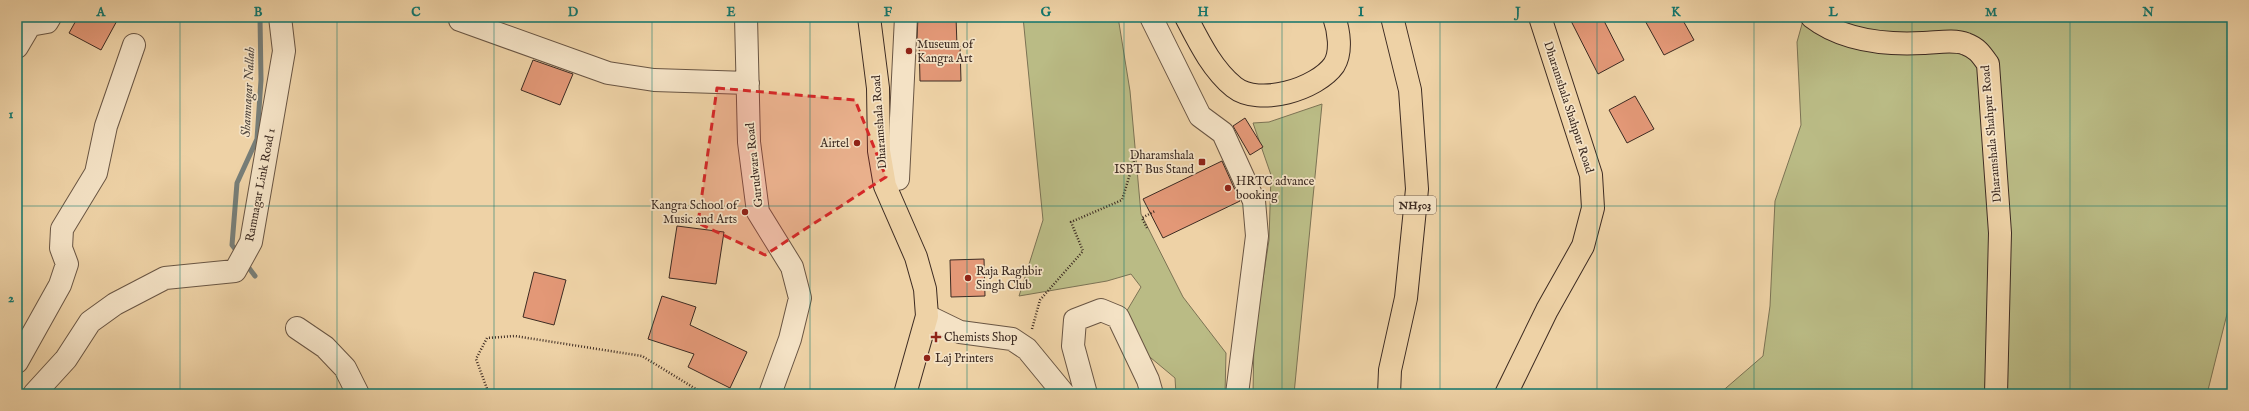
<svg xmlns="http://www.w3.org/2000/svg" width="2249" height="411" font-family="'IM FELL English',serif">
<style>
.green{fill:#babb85;stroke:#7c7354}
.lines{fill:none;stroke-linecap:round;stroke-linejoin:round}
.stream{stroke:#777e78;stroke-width:5}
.building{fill:#e39877;stroke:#3d2b22}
.minor-casing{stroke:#695543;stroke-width:24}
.major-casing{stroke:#3d2b22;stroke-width:24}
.path{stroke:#3d2b22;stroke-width:2.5;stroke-dasharray:1 2;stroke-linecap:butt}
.minor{stroke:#f4e2c5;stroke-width:22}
.major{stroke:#eed2a6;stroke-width:22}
.marked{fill:#d62828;fill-opacity:0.2;stroke:#d62828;stroke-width:3;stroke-dasharray:8 5;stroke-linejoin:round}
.grid{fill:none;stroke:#0f766e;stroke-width:1;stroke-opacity:0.55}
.poi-dot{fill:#8f2418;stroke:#f4e2c5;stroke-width:1.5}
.labels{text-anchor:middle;stroke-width:3.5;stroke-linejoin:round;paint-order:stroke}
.shield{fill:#f4e2c5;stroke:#746253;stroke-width:1}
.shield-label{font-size:11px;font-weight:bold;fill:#3d2b22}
.poi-label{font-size:12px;fill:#3d2b22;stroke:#f4e2c5;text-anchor:start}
.street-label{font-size:12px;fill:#3d2b22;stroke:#f4e2c5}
.water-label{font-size:13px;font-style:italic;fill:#50473f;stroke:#f4e2c5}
.neatline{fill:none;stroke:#0f766e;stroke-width:1.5}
.grid-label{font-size:13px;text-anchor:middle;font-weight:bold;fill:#0f766e}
</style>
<rect width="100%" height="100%" fill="#eed2a6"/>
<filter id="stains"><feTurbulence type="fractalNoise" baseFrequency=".005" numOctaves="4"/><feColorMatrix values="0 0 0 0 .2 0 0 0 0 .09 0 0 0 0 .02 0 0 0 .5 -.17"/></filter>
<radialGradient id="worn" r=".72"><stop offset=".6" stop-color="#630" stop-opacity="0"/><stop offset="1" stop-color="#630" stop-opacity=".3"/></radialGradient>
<path class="green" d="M1023 17H1118L1130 91 1141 214 1183 297 1226 353 1225 394H1176L1175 378 1145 353 1122 319 1141 287 1131 274 1107 281 1019 296 1043 220Z
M1804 17H2232V294L2207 394H1719L1763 356 1770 306 1775 201 1801 125 1797 42Z
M1322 104 1294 394H1302H1253L1254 337 1269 240 1271 175 1253 123 1269 122Z"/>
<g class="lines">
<path class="stream" d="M239 254 232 245 237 183 257 139 261 80 260 17
M246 264 255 276"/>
</g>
<path class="building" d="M78 17H119L101 50 69 33Z
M918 17H956L957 46H960L961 81H920L919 39H917Z
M1569 17H1602L1624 60 1598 74Z
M1643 17H1681L1694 40 1664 55Z
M533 60 573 74 560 105 521 90Z
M1635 96 1654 129 1627 143 1609 110Z
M1245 118 1263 147 1250 155 1233 126Z
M1222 161 1240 201 1163 238 1143 199Z
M677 226 724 232 716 284 669 278Z
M984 259 985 296 951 297 950 260Z
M534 272 566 280 554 325 523 317Z
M662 296 696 307 690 325 747 352 730 388 688 367 694 354 648 339Z"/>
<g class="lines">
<g class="minor-casing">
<path id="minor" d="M746 17 749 142 758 212 792 267 800 298 790 339 770 394
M1151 17 1200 116 1223 133 1254 201 1257 236 1237 394
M460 20 608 73 654 80 748 83
M17 47 30 25 47 22 50 17
M898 179 906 17
M927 316 960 332 1012 339 1027 349 1064 394
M297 328 325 347 345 368 358 394
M17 362 60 285 67 264 61 248 62 229 96 173 106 126 134 45
M34 394 66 359 90 322 115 304 165 278 235 271 251 242 284 51 280 17
M1086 394 1073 346 1075 320 1101 310 1118 317 1148 380 1152 394"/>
</g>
<g class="major-casing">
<path id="major" d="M869 17 878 88 879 151 885 186 916 257 925 289 927 316 905 394
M1186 17C1199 42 1212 69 1234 87 1259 107 1317 89 1334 65 1342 52 1339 31 1334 17
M1812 17C1843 41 1885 45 1923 43 1935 43 1954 39 1966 44 1977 48 1981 54 1988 64L2000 233 1996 394
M1389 394 1390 370 1406 298 1417 189 1410 90 1392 17
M1506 394 1547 310 1583 246 1593 208 1591 175 1540 17"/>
</g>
<path class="path" d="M1147 228 1142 218 1155 211
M1032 329 1040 300 1083 251 1071 222 1122 200 1138 148
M489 394 476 359 487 338 515 336 642 356 704 394"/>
<use href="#minor" class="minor"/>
<use href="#major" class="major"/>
</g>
<path class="marked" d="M717 88 855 100 886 177 765 255 698 223Z"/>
<path class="grid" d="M180 17V394M337 17V394M494 17V394M652 17V394M810 17V394M967 17V394M1124 17V394M1282 17V394M1440 17V394M1597 17V394M1754 17V394M1912 17V394M2070 17V394M17 206H2232"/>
<g class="poi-dot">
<circle cx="909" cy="51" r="4"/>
<circle cx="857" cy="143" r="4"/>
<rect x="1198" y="158" width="8" height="8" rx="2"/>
<circle cx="1228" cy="188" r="4"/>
<circle cx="745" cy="212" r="4"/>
<circle cx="968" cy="278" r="4"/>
<path d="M934 331h4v4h4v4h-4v4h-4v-4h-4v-4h4z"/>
<circle cx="927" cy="358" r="4"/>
</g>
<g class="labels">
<rect class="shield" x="1394" y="196" width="42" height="18" rx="3"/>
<g class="shield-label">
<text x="1415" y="209">NH503</text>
</g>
<g class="poi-label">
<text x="917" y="48">Museum of<tspan x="917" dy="14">Kangra Art</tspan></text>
<text x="849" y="147" text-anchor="end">Airtel</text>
<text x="1194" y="159" text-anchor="end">Dharamshala<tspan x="1194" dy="14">ISBT Bus Stand</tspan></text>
<text x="1236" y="185">HRTC advance<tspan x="1236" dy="14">booking</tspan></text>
<text x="737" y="209" text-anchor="end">Kangra School of<tspan x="737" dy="14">Music and Arts</tspan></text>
<text x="976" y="275">Raja Raghbir<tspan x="976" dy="14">Singh Club</tspan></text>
<text x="944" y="341">Chemists Shop</text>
<text x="935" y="362">Laj Printers</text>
</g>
<g class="street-label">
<text transform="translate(1569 107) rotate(72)" y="4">Dharamshala Shahpur Road</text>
<text transform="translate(879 122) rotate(-94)" y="4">Dharamshala Road</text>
<text transform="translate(1991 134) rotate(-95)" y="4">Dharamshala Shahpur Road</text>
<text transform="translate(754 165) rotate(-96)" y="4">Gurudwara Road</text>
<text transform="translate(260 185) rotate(-79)" y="4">Ramnagar Link Road 1</text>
</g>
<g class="water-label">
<text transform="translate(247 92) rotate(-87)" y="5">Shamnagar Nallah</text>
</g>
</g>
<rect width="2249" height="411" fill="none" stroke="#eed2a6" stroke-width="44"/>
<rect x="22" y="22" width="2205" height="367" class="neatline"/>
<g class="grid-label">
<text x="101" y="16">A</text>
<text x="258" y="16">B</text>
<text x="416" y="16">C</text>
<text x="573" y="16">D</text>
<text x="731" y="16">E</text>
<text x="888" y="16">F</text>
<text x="1046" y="16">G</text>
<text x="1203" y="16">H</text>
<text x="1361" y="16">I</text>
<text x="1518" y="16">J</text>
<text x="1676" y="16">K</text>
<text x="1833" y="16">L</text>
<text x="1991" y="16">M</text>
<text x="2148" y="16">N</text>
<text x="11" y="118">1</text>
<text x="11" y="302">2</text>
</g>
<rect width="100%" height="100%" filter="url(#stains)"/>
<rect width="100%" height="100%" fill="url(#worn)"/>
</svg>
